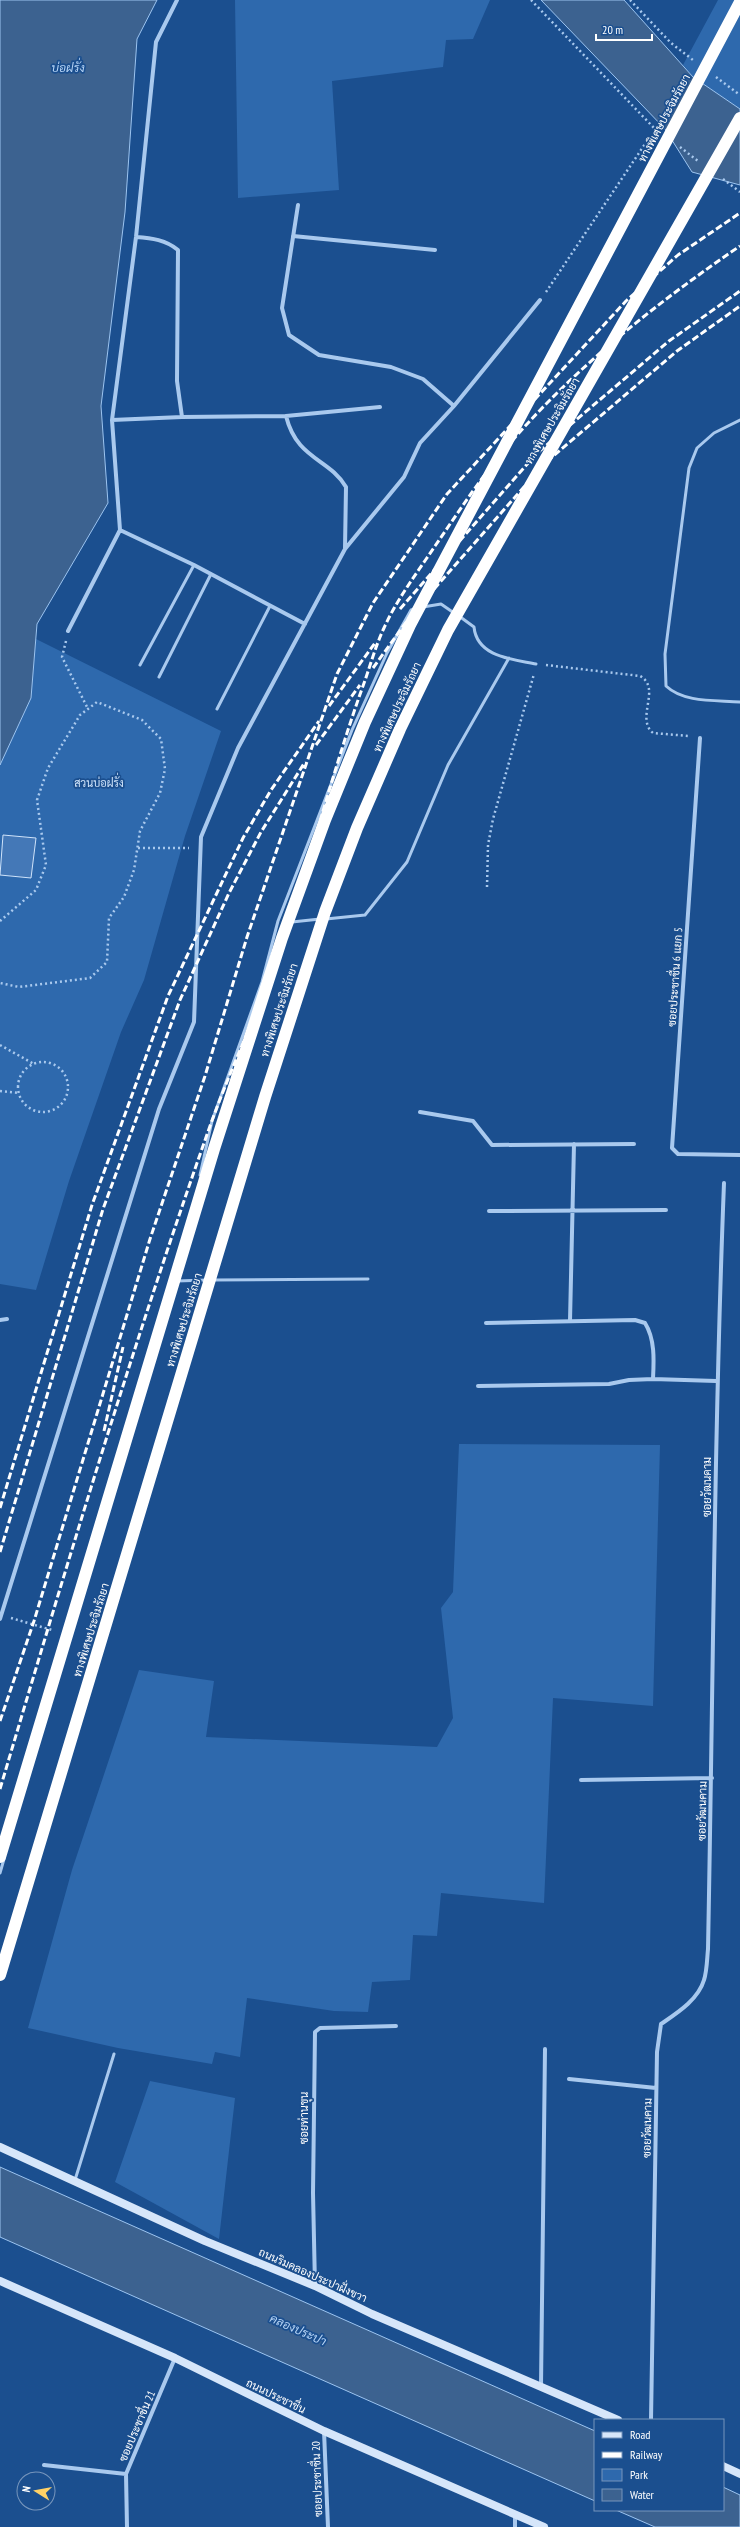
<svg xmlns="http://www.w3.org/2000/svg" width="740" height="2527" font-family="'PT Sans Narrow',Sarabun,sans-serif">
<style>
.green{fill:#2e69ad}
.water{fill:#3c6290;stroke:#9cc4f0}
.building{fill:#4478b7;stroke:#cfe3fa}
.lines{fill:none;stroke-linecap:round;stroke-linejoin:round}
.path{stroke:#a9c9ee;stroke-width:2.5;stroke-dasharray:2 3;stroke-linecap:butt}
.lane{stroke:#a9c9ee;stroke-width:3}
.street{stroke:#a9c9ee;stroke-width:4}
.secondary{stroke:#d6e6fa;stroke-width:8}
.highway{stroke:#fff;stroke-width:12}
.rail{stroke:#fff;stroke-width:3;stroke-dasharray:7 3;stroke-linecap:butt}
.labels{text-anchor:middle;stroke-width:3.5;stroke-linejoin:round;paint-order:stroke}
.street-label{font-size:11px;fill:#fff;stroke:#1b4f8f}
.park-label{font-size:11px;fill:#cfe3fa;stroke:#1b4f8f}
.water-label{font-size:12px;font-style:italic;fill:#b5d3f5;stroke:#1b4f8f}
</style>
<rect width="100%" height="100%" fill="#1b4f8f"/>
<path class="green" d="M235 0H490L473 39 446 40 443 67 332 81 339 190 238 198Z
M718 0H740V109L693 77 683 65Z
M36 639 221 731 185 836 144 980 121 1032 69 1181 36 1290 0 1284V765L31 695Z
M459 1444 660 1445 653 1706 553 1698 544 1903 441 1893 437 1936 413 1935 410 1980 372 1982 368 2012 334 2011 247 1998 240 2057 215 2052 212 2064 118 2048 28 2028 72 1870 139 1670 214 1681 206 1737 437 1747 453 1718 441 1608 453 1592Z
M150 2081 235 2098 219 2239 115 2182Z"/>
<path class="water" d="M0 0H157L137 39 125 212 101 406 108 503 37 624 31 698 0 765Z
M541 0H624L693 77 740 109V185L692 172 665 129Z
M0 2167 595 2431V2501L0 2237Z
M723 2487 740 2495V2527H655L616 2510H723Z"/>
<path class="building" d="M3 835 36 838 31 878 0 875Z"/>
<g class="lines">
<path class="path" d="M531 0 655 129
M630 0 671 43 693 60
M716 77 740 95
M680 147 698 161
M723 179 740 192
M546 292 649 138
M66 641 62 657 88 709
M546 665 640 676C662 688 635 718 653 733L689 736
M138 848H189
M487 887 488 845 493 819 534 674
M0 921 36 890 46 865 37 800 48 768 80 715 97 702 142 720 161 739 165 769 160 793 140 831 134 870 124 897 109 918 107 962 90 978 19 987 0 983
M0 1045 34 1064
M18 1087a25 25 0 1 1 50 0a25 25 0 1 1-50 0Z
M0 1091 19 1093
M11 1618 52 1630"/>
<path class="lane" d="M740 420 714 433 697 448 689 468 665 654 666 686C684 703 716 700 740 702
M423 607 441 604 454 613
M459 616 474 627C477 657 512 659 536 664
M140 665 194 565
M159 677 211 574
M217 709 270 606
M326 919 365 915 407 862 448 765 509 658
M292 922 320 919
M200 1175 212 1121 262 982 278 921 352 730 387 653 411 610 414 609
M213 1280 368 1279
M177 1281 207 1280
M0 1873 4 1859
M75 2180 114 2054"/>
<path class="street" d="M298 205 282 308 289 335 319 355 391 367 423 379 454 406
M293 236 435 250
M136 237C152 238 166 240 178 250L177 381 182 417
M286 416C297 460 329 458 346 487L345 548
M112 420 182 417 286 416 380 407
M120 530 194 565 305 624
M68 631 120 530 112 420 136 237 156 42 177 0
M700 738 672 1148 678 1154 740 1155
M420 1112 473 1121 492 1145 634 1144
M489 1211 666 1210
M0 1320 7 1319
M570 1321 574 1144
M486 1323 635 1320 645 1323C655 1339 654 1360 653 1379L716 1381
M478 1386 609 1384 629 1380 653 1379
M0 1619 159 1109 194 1022 201 837 238 748 345 549 404 477 420 443 454 406 540 300
M581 1780 712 1778
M569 2079 656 2088
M315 2286 313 2193 315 2032 320 2028 396 2026
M541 2386 545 2049
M651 2420 657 2052 661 2024C677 2013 698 2000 704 1980 707 1971 707 1959 708 1949 713 1694 714 1438 724 1183
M324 2431 328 2527
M44 2465 126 2474
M515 2515V2527
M127 2527 126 2474 175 2358"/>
<path class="secondary" d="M0 2147 205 2241 315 2286 372 2314 618 2420
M0 2281 175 2358 324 2431 544 2527
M723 2466 740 2474"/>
<path class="highway" d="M0 1857 214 1149 282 938 325 820 365 722 410 625 740 2
M0 1975 265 1097 325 912 357 828 400 729 448 630 740 118"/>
<path class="rail" d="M400 609 536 454 669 341 740 291
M373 668 412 614 545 463 677 351 740 306
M329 706 375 643
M316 745 360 685
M104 1431 123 1347
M0 1508 92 1205 168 996 243 838 271 790 319 721
M0 1552 103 1209 180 1000 229 893 261 832 305 762
M0 1721 34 1621 150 1239 205 1076 247 937 337 674 373 603 447 494 626 301 678 255 740 213
M0 1789C66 1567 133 1344 210 1126 232 1065 260 1007 281 946 311 860 332 772 363 686 370 667 375 647 384 628 397 599 417 573 435 546 455 517 474 488 496 460 563 377 652 306 740 246"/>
</g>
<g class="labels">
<g class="street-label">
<text transform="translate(664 118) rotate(-62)" y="4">ทางพิเศษประจิมรัถยา</text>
<text transform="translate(552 421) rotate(-60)" y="4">ทางพิเศษประจิมรัถยา</text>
<text transform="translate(397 707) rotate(-65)" y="4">ทางพิเศษประจิมรัถยา</text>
<text transform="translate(675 977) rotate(-86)" y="4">ซอยประชาชื่น 6 แยก 5</text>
<text transform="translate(279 1010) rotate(-72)" y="4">ทางพิเศษประจิมรัถยา</text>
<text transform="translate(184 1320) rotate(-73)" y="4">ทางพิเศษประจิมรัถยา</text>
<text transform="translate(707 1487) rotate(-90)" y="4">ซอยวัฒนคาม</text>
<text transform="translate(91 1630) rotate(-73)" y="4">ทางพิเศษประจิมรัถยา</text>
<text transform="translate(702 1811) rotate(-89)" y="4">ซอยวัฒนคาม</text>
<text transform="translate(304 2118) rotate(-90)" y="4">ซอยท่านขุน</text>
<text transform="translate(647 2128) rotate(-89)" y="4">ซอยวัฒนคาม</text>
<text transform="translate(313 2275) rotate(24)" y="4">ถนนริมคลองประปาฝั่งขวา</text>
<text transform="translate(276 2396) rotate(26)" y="4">ถนนประชาชื่น</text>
<text transform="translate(137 2426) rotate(-67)" y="4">ซอยประชาชื่น 21</text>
<text transform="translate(317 2479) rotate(-92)" y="4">ซอยประชาชื่น 20</text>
</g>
<g class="park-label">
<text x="99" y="787">สวนบ่อฝรั่ง</text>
</g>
<g class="water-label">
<text x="68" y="72">บ่อฝรั่ง</text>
<text transform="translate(298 2330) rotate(24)" y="4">คลองประปา</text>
</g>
</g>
<rect x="594" y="2419" width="130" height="92" fill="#1b4f8f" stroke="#7695bc"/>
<rect x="602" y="2432" width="20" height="6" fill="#d6e6fa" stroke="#7695bc"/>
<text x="630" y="2439" font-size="12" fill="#ffffff">Road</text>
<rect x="602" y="2452" width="20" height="6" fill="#ffffff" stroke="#7695bc"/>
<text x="630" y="2459" font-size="12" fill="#ffffff">Railway</text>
<rect x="602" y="2469" width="20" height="12" fill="#2e69ad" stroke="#7695bc"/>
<text x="630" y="2479" font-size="12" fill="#ffffff">Park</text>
<rect x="602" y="2489" width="20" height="12" fill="#3c6290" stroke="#7695bc"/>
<text x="630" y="2499" font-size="12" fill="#ffffff">Water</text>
<g transform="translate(36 2491) rotate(281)"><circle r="19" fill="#1b4f8f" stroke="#7695bc"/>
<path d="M0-3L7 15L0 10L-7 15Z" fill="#ffd166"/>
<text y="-6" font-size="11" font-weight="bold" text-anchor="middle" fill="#ffffff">N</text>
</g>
<path d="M596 34v6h56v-6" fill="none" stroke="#ffffff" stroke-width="2"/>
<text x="602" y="34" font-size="12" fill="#ffffff" stroke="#1b4f8f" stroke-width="3" paint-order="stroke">20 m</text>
</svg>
